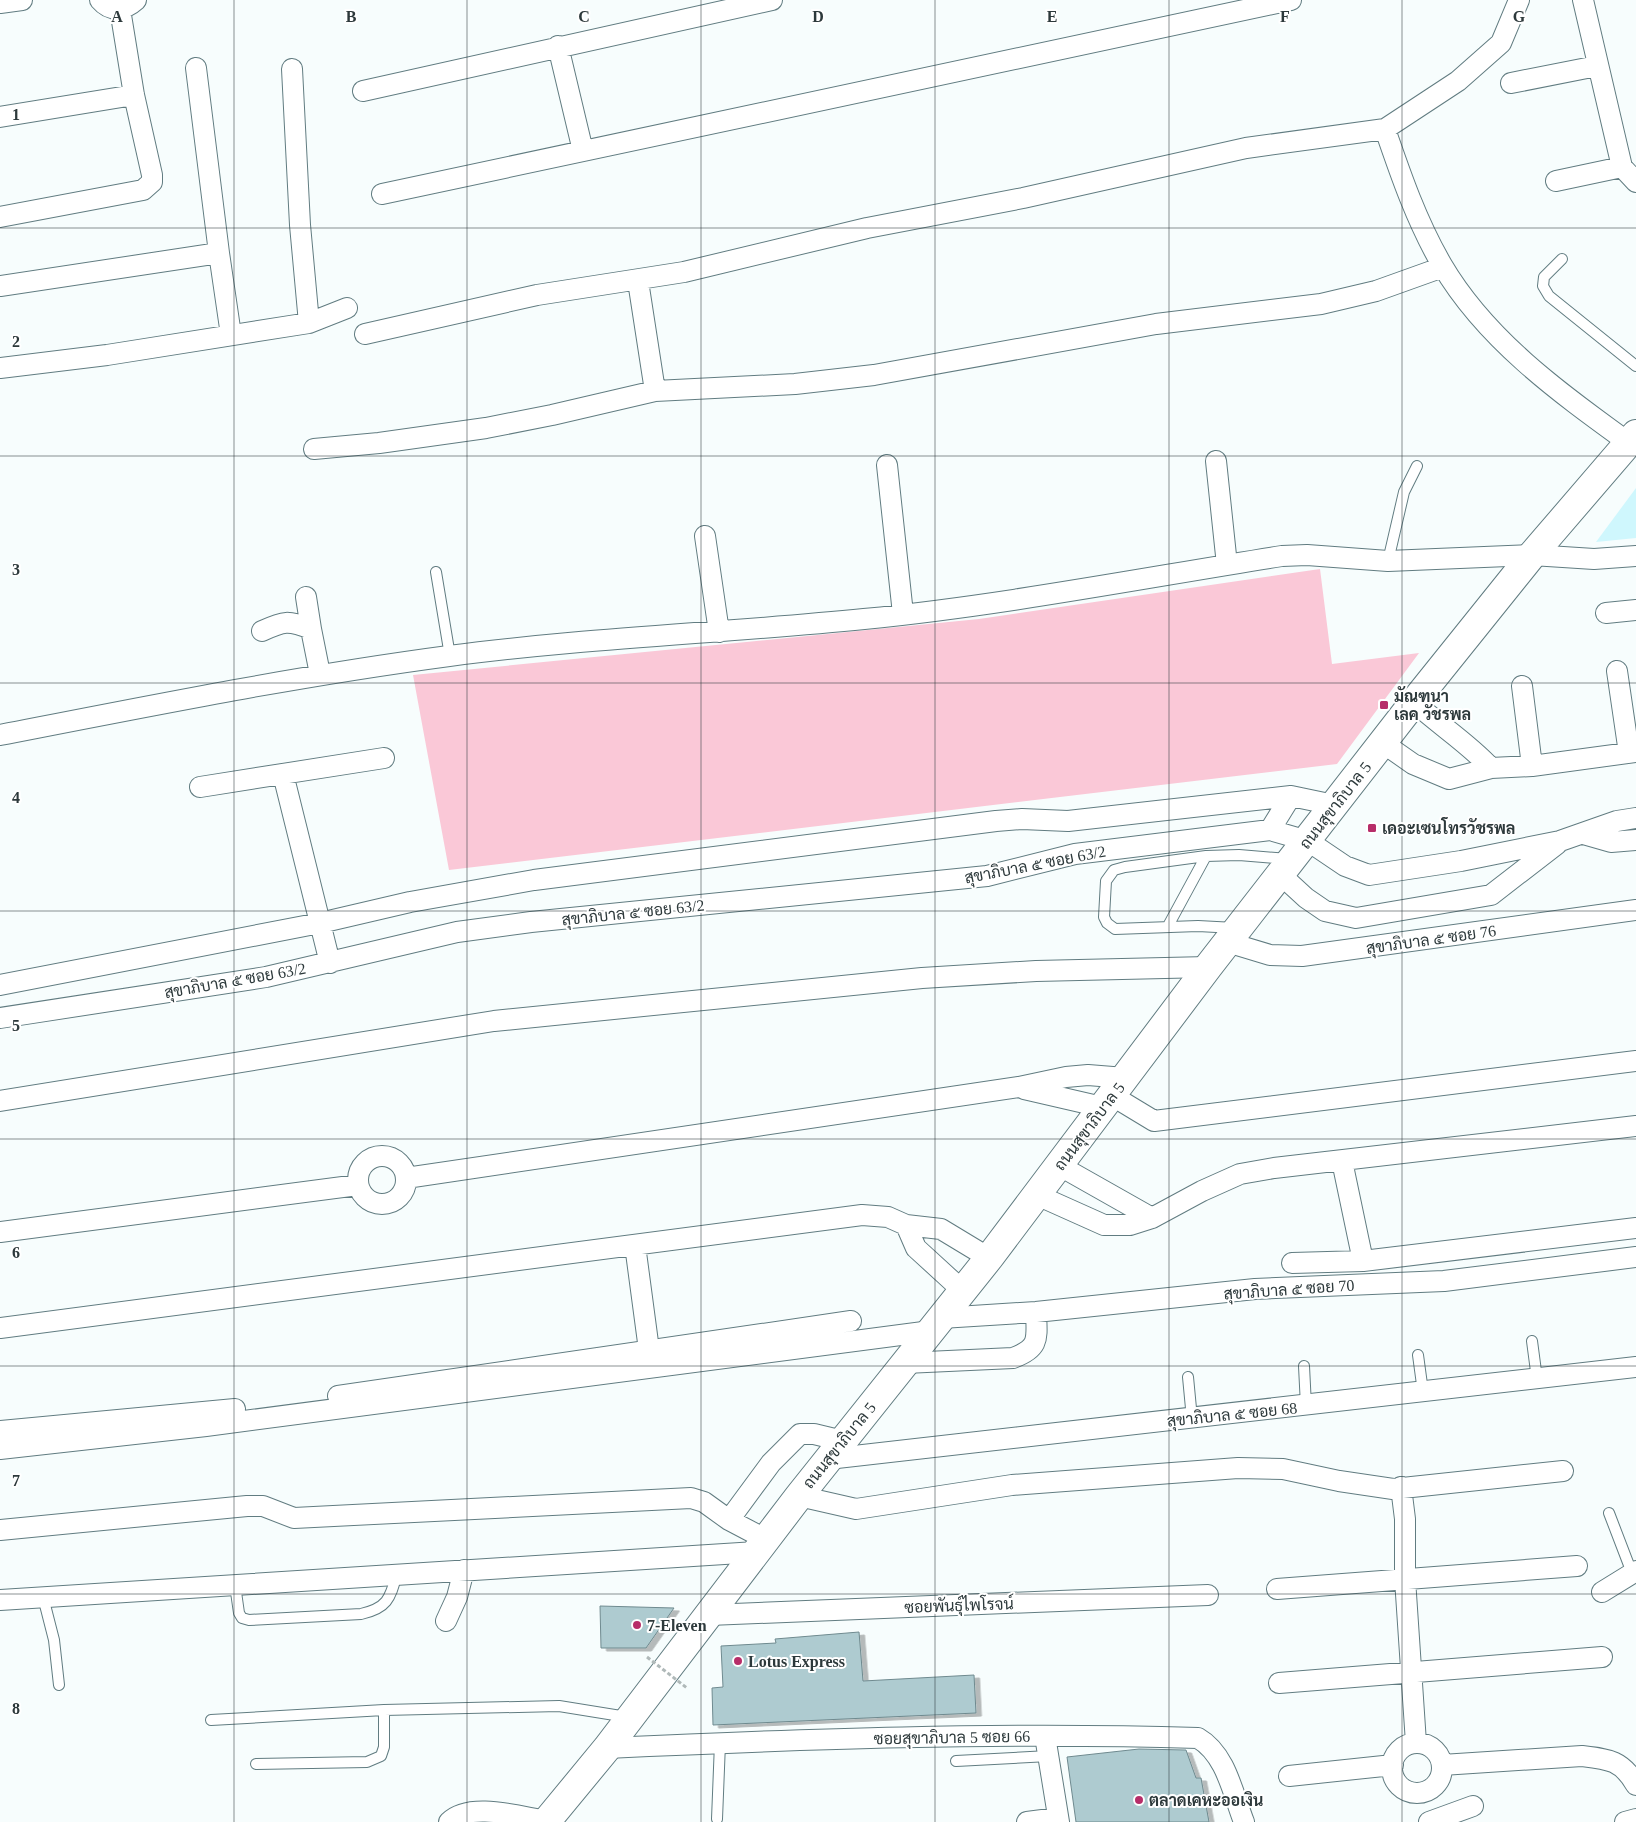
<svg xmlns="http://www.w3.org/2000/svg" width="1636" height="1822" font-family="'Times New Roman',Sarabun,serif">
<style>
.built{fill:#cff7fd}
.green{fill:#fac8d7}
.building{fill:#aecbd0;stroke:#6f8a8f;filter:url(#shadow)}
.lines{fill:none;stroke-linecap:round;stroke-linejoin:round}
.service-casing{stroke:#617c81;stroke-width:12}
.minor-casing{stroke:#617c81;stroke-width:22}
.secondary-casing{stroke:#617c81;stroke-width:30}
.service{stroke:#fff;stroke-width:10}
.minor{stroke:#fff;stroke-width:20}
.secondary{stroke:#fff;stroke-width:28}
.path-bridge{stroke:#b0b9b9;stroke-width:3;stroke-dasharray:4 2.5;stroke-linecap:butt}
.grid{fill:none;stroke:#2d393b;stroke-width:1;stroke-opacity:0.55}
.poi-dot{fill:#b72d69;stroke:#fff;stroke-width:2}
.labels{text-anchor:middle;stroke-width:4;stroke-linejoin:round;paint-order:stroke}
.poi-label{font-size:16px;font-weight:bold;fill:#2d393b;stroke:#fff;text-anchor:start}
.street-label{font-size:16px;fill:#2d393b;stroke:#fff}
.grid-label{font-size:16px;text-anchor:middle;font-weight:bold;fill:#2d393b;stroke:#fff;stroke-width:4;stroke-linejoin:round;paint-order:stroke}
</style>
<defs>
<filter id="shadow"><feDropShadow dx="5.5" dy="3" stdDeviation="0" flood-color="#0004"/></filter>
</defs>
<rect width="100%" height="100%" fill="#f7fdfd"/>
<path class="built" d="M1636 488V538L1596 542Z"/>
<path class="green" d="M1320 569 1332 664 1419 653 1337 764 449 870 413 675 979 619Z"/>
<path class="building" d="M600 1606 674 1608 646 1648H601Z
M859 1632 863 1681 974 1675 976 1713 713 1725 712 1688 723 1687 721 1646 776 1643 775 1639Z
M1139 1749 1186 1750 1196 1778H1201L1209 1822H1076L1067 1757Z"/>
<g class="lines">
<g class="service-casing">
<path id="service" d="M1562 259 1544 277 1543 286 1549 296 1636 366
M1388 561 1404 492 1417 466
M436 572 450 656
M1168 926 1206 856
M1235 928 1198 926 1115 929 1107 923 1104 917 1106 881 1114 870 1125 867 1206 856 1239 855 1288 859
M1532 1341 1537 1379
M1418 1355 1423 1392
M1304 1366 1306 1406
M1188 1377 1192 1419
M1609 1513 1632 1573
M235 1585 239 1613 242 1618 249 1620 361 1614C388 1608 390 1598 397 1574
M43 1597 54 1640 59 1685
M211 1720 384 1710 559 1706 627 1717
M956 1761 1049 1756
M256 1764 367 1762 381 1756 384 1747V1710
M717 1819 720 1743"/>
</g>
<g class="minor-casing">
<path id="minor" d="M100 0C111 13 125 10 136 0
M1583 0 1622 167 1636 182
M0 3 22 0
M558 46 583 151
M292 69 300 225 309 323
M1511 83 1597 66
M363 91 772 0
M0 117 134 95
M1385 129 1458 81 1501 43 1519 0
M1556 181 1622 167
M382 194 1291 0
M0 217 143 190 152 182V175L134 95 120 9
M219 253 231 335
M638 281 655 391
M0 286 219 253 196 68
M365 334 537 295 684 272 867 228 1023 198 1246 148 1385 129C1401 176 1417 222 1442 265 1486 340 1560 393 1629 443
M0 368 107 355 309 323 347 308
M314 449 379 443 486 428 552 415 655 391 795 384 874 375 1156 324 1321 304 1376 291 1443 267
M1216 461 1227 565
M887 465 903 614
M705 536 719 632
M306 597 311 629
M1606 613 1636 610
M262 631C284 621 288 620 311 629L320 674
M1617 671 1629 753
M1522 686 1532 766
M1414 702C1439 725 1468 743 1491 768
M0 735C149 706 298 676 449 656 586 638 725 633 864 619 1004 605 1143 578 1282 556L1307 555 1388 561 1532 555 1594 559 1636 556
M1383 743 1413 764 1449 779 1491 768 1532 766 1636 752
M283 774 330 963
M200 787 384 758
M1270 830 1291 796
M1583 834 1611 842 1636 840
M1281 875 1306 898 1325 911 1356 918 1491 895 1557 844
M1227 942 1270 955 1302 956 1636 910
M0 985 320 923 410 902 534 880 996 821 1022 819 1068 821 1291 796 1334 805
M0 1018 266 977 457 932 531 922 987 876 1075 854 1270 830 1308 841 1345 866 1369 875 1461 861 1560 841 1617 821 1636 818
M1024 1089 1102 1107
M1111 1095 1154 1121 1636 1061
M0 1101 494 1021 922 978 1036 971 1208 967
M358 1180a24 24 0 1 1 48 0a24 24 0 1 1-48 0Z
M1342 1161 1363 1261 1636 1228
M1060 1166 1152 1218
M406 1178 1019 1087 1066 1077 1088 1075 1125 1078
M1037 1195 1104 1225H1130L1152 1218 1202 1191 1240 1174 1274 1168 1636 1126
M906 1225 916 1248 963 1291
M0 1232 358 1185
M635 1245 649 1350
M1292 1263 1363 1261
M941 1318 1036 1312 1255 1289 1444 1281 1636 1257
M0 1328 862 1215 888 1217 906 1225 941 1229 989 1258
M905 1363 1013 1358C1040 1348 1037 1339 1036 1312
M338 1396 851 1321
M0 1431 235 1409
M0 1449 206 1426 931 1331
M828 1459 1636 1367
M1401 1487 1405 1519V1579L1416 1743
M799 1496 856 1509 1012 1485 1238 1468 1283 1469 1339 1481 1393 1489 1563 1471
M729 1520 771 1463 800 1434H814L843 1441
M0 1530 247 1506H263L294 1518 691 1498 704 1502 729 1520 767 1540
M1277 1589 1577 1566
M1602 1592 1636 1571
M0 1600 756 1552
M709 1615 1208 1595
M446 1621 457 1597 464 1570
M1279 1683 1602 1657
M1045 1736 1059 1822
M1392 1768a25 25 0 1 1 50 0a25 25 0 1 1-50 0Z
M607 1748C804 1739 1001 1732 1198 1738 1226 1754 1233 1794 1244 1822
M1442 1765 1582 1756C1608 1759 1622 1760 1636 1785
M1289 1776 1393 1765
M449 1822C470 1801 520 1817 547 1821
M1027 1822 1058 1818
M1429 1822 1473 1806
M1625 1822 1636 1819"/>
</g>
<g class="secondary-casing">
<path id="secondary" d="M546 1822 607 1748 799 1496 989 1258 1208 967 1414 702 1532 555 1636 434"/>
</g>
<use href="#service" class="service"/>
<use href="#minor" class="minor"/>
<use href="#secondary" class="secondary"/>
<path class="path-bridge" d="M647 1657 687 1688"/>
</g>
<path class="grid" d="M234 0V1822M467 0V1822M701 0V1822M935 0V1822M1169 0V1822M1402 0V1822M0 228H1636M0 456H1636M0 683H1636M0 911H1636M0 1139H1636M0 1366H1636M0 1594H1636"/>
<g class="poi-dot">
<rect x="1379" y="700" width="10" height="10" rx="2.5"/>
<rect x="1367" y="823" width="10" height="10" rx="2.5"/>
<circle cx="637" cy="1625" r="5"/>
<circle cx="738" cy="1661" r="5"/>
<circle cx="1139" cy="1800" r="5"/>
</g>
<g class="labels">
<g class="poi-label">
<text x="1394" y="702">มัณฑนา<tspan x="1394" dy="18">เลค วัชรพล</tspan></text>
<text x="1382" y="834">เดอะเซนโทรวัชรพล</text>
<text x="647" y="1631">7-Eleven</text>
<text x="748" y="1667">Lotus Express</text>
<text x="1149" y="1806">ตลาดเคหะออเงิน</text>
</g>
<g class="street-label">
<text transform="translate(1335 805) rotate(-52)" y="6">ถนนสุขาภิบาล 5</text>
<text transform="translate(1035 864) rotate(-11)" y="6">สุขาภิบาล ๕ ซอย 63/2</text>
<text transform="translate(633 912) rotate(-6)" y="6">สุขาภิบาล ๕ ซอย 63/2</text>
<text transform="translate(1431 939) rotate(-8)" y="6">สุขาภิบาล ๕ ซอย 76</text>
<text transform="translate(235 980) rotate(-10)" y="6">สุขาภิบาล ๕ ซอย 63/2</text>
<text transform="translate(1089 1126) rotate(-53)" y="6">ถนนสุขาภิบาล 5</text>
<text transform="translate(1289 1289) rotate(-4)" y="6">สุขาภิบาล ๕ ซอย 70</text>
<text transform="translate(1232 1414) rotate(-6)" y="6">สุขาภิบาล ๕ ซอย 68</text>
<text transform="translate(839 1445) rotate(-51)" y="6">ถนนสุขาภิบาล 5</text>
<text transform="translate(959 1605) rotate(-2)" y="6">ซอยพันธ์ุไพโรจน์</text>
<text transform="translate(952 1737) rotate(-1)" y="6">ซอยสุขาภิบาล 5 ซอย 66</text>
</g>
</g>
<g class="grid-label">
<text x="117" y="22">A</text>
<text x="351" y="22">B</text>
<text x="584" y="22">C</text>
<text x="818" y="22">D</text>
<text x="1052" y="22">E</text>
<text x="1285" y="22">F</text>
<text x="1519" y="22">G</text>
<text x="16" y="120">1</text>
<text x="16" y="347">2</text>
<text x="16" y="575">3</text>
<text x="16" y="803">4</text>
<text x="16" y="1031">5</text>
<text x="16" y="1258">6</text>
<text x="16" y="1486">7</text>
<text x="16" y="1714">8</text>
</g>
</svg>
